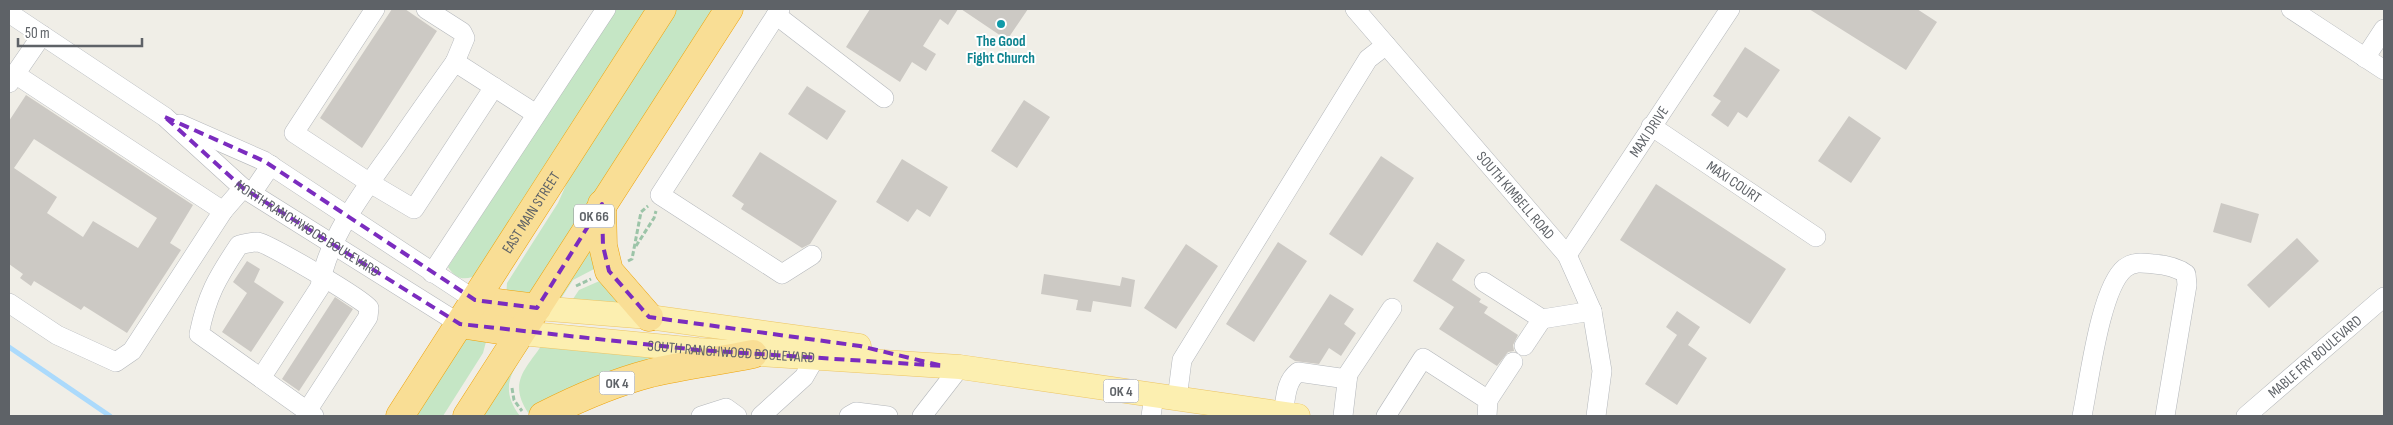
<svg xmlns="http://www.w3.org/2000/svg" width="2393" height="425" font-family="'Sofia Sans Condensed',sans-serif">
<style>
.green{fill:#c5e6c5}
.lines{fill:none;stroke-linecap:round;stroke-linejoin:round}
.stream{stroke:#abdafc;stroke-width:5}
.building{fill:#ccc9c4;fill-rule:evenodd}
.minor-casing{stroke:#b4b7bb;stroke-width:20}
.major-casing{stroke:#ecc463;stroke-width:25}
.highway-casing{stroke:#eea309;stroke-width:29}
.path{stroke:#9cc4a8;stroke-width:3;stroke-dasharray:5 2.5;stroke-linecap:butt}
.minor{stroke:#fff;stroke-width:19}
.major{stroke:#fcefb0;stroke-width:24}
.highway{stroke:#f9de95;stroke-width:28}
.marked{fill:none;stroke:#7b2cbf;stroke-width:4;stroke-dasharray:10 6;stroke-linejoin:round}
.culture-dot{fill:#0f9aa8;stroke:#fff;stroke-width:2}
.labels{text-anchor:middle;stroke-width:4;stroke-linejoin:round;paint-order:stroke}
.shield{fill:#fff;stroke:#8e9195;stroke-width:1}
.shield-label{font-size:14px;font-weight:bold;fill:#5e6267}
.culture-label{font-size:15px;font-weight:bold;fill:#0d838f;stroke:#fff}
.street-label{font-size:15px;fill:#5e6267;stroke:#fff}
</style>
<rect width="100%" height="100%" fill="#f0eee7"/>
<path class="green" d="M616 9H651L479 274C466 281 456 280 448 267Z
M673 9H716L530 295 506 298 507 283 558 203 582 149Z
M587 246 594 248 598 267 573 280 558 303 556 294Z
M604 279 621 303 571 302 579 290Z
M468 335 487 338 483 353 443 416H408Z
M525 342H532C514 370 497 385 520 416H477Z
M544 342 696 356 557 400 529 414C507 382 526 369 544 342Z"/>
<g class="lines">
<path class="stream" d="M9 347 110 416"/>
</g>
<path class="building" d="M392 9H405L437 31 362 148 320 118Z
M870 9H958L948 25 940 19 923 46 936 54 926 71 912 62 900 82 846 47Z
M961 9H1028L1007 40Z
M1809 9H1917L1937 22 1906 70Z
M1745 47 1780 70 1747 118 1738 112 1728 127 1711 115 1721 101 1713 96Z
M807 86 846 111 827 140 788 114Z
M26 95 193 205 170 243 181 250 127 333 84 306 81 310 34 281 31 286 20 278 23 274 9 264V121ZM34 139 157 218 138 248 93 221 83 237 47 213 57 197 14 168Z
M1024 100 1050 117 1017 168 991 151Z
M1849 116 1881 138 1851 183 1818 161Z
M760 152 837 201 810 244 802 248 741 209 744 204 732 196Z
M1381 156 1414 178 1362 256 1329 234Z
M902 159 948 187 930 217 917 209 908 222 876 202Z
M1656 184 1786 269 1750 324 1620 240Z
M2221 203 2259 214 2251 243 2213 232Z
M2297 238 2319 261 2269 308 2247 285Z
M1278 242 1307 261 1254 342 1226 324Z
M1437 242 1465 260 1452 280 1481 299 1479 302 1488 307 1484 313 1518 335 1513 345 1514 351 1508 352 1497 366 1439 329 1454 307 1413 281Z
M1186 244 1218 266 1176 329 1144 308Z
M247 261 260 269 254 282 284 302 251 352 222 332 247 293 233 282Z
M1044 274 1120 286 1122 277 1135 280 1131 307 1093 301 1091 312 1076 310 1078 300 1041 294Z
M1330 294 1354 309 1344 324 1356 333 1341 356 1329 348 1319 364 1295 361 1289 357Z
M335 297 353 309 299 391 282 379Z
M1677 311 1700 327 1688 345 1707 358 1677 405 1645 384 1677 335 1666 327Z"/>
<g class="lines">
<g class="minor-casing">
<g id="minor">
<path d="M375 9 294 133 370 183 414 209 494 87"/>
<path d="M426 9 462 32 465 38 455 62"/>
<path d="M780 9 660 195 782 274 812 255"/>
<path id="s1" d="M1355 9 1567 255 1592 311 1602 371 1596 416"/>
<path d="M2291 9 2384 70"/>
<path id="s2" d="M9 13 165 117 243 188 460 324"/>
<path d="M776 15 884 98"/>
<path d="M2365 58 2384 29"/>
<path d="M15 74 223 211"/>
<path d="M9 83 42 35"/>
<path d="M180 124 264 161 475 300"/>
<path id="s3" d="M1651 126 1816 237"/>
<path d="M252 193 271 165"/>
<path id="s4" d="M1567 255 1730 9"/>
<path d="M432 273 606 9"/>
<path d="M1484 282 1542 319 1592 311"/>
<path d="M9 303 57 335 116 362 132 351 223 211 243 188"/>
<path d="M1524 346 1542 319"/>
<path d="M261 378 320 287C326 239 368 185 396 146 415 118 435 90 455 62L536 114"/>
<path d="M1177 399 1182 360 1368 59 1386 45"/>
<path d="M1488 400 1513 362"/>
<path d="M307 411 368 317 369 308C363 299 269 244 258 242 252 242 244 244 239 245 217 278 207 295 199 334L307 411 314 416"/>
<path d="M1283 414C1286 399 1285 382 1298 372L1347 379"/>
<path d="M701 416 726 408 737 416"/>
<path d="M761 416 804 377 815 358"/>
<path d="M849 416 856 412 888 416"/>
<path d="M922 416 960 367"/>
<path d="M1151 416 1154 396"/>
<path d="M1343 416 1348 374 1392 308"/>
<path d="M1386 416 1423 358 1488 400 1487 416"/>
<path d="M2082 416C2089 383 2100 288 2125 268 2134 261 2144 263 2154 264 2166 265 2177 267 2186 274L2187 285 2165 416"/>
<path id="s5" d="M2246 416 2384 297"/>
</g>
</g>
<g class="major-casing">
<g id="major">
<path d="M537 308 649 317 859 346"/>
<path id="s6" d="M520 333 698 350 960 367 1298 416"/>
</g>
</g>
<g class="highway-casing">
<g id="highway">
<path d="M602 204 603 246 609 271 649 317"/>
<path d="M475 300 537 308"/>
<path d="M460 324 520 333"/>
<path id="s7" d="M400 416 662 9"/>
<path d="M467 416 729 9"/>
<path d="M543 416C578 398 613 383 651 373 685 365 719 361 753 354"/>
</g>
</g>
<path class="path" d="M636 246 654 218 656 211
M628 261 632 259 641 212 648 206
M576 286 591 279
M512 388 514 400 522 411"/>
<use href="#minor" class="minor"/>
<use href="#major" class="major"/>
<use href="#highway" class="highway"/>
</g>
<path class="marked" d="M165 117 264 161 475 300 537 308 602 204 603 246 609 271 649 317 860 346 943 366 698 350 460 324 243 188Z"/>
<circle class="culture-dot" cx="1001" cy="24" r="5"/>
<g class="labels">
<g class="shield">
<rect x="574" y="204.5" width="40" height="23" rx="4"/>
<rect x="599.5" y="371.5" width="35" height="23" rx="4"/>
<rect x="1103.5" y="379.5" width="35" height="23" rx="4"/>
</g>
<g class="shield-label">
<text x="594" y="221">OK 66</text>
<text x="617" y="388">OK 4</text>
<text x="1121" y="396">OK 4</text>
</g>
<g class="culture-label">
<text x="1001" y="46">The Good<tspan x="1001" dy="17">Fight Church</tspan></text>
</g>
<g class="street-label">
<text dy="5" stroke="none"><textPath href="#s4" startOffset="148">MAXI DRIVE</textPath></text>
<text dy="5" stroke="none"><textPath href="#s3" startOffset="100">MAXI COURT</textPath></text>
<text dy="5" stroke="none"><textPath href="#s1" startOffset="246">SOUTH KIMBELL ROAD</textPath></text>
<text dy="5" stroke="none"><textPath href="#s7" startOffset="242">EAST MAIN STREET</textPath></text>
<text dy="5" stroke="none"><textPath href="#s2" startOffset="369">NORTH RANCHWOOD BOULEVARD</textPath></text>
<text dy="5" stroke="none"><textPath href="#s6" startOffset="212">SOUTH RANCHWOOD BOULEVARD</textPath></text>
<text dy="5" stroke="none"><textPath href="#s5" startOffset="91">MABLE FRY BOULEVARD</textPath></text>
</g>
</g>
<rect width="2393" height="425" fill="none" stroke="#5e6267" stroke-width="20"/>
<path d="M18 38v8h124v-8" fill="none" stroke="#5e6267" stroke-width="2.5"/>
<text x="25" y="38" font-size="15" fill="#5e6267" stroke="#ffffff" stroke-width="4" paint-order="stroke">50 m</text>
</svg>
